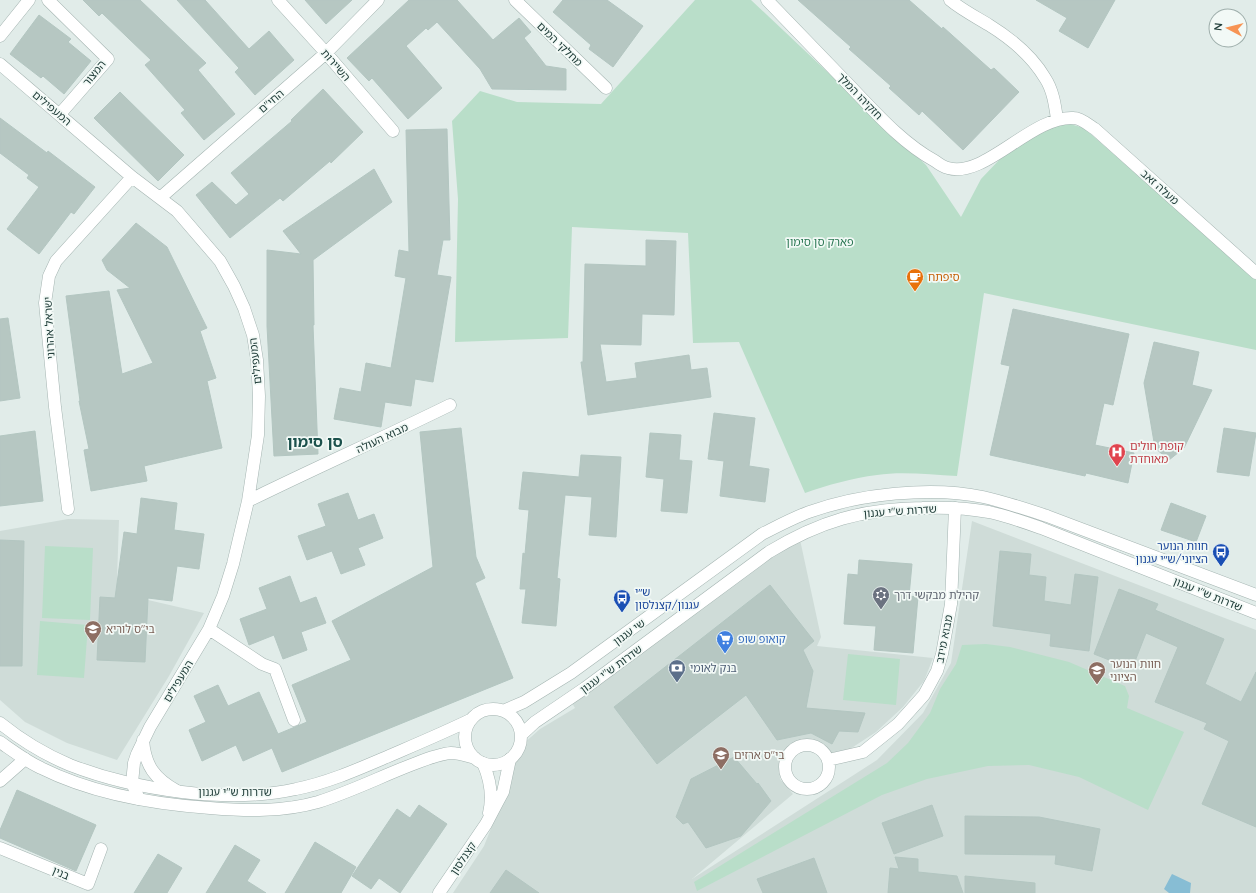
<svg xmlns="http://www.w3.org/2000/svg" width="1256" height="893" font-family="Quicksand,'Noto Sans Hebrew',sans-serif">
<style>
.built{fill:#cfdcd8}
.green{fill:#b9dec9}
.water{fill:#87bdd4}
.building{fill:#b6c7c2;stroke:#b3c6c1}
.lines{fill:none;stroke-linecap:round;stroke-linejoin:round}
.minor-casing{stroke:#a4b4b1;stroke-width:13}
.tertiary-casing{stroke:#a4b4b1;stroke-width:13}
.minor{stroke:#fff;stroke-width:12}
.tertiary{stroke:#fff;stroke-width:12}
.labels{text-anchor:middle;stroke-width:3.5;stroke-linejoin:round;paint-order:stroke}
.street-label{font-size:11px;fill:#213e3a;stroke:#f2f9f6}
.park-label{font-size:11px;fill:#297652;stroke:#f2f9f6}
.food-label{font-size:11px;fill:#c56008;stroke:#f2f9f6;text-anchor:start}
.health-label{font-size:11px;fill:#be3a42;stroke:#f2f9f6;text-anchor:start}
.transit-label{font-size:11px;fill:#164399;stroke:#f2f9f6;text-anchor:end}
.worship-label{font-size:11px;fill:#5b616d;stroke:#f2f9f6;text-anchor:start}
.education-label{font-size:11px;fill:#785e54;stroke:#f2f9f6;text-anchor:start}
.shop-label{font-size:11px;fill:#366cbe;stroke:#f2f9f6;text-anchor:start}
.service-label{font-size:11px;fill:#4e5e75;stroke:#f2f9f6;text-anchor:start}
.district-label{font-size:15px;font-weight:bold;fill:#1c514c;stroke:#f2f9f6}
</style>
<rect width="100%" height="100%" fill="#e1ece9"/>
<path class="built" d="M68 519 119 520 117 579 144 584 148 600 204 613 169 676 117 760 67 743 25 722 0 700V531Z
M972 521 1256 630V893H453L484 846 500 806 515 761 523 744 540 729 575 708 569 698 799 535 821 637 817 646 933 658 924 681 903 707 876 732 850 749 831 753 813 739 798 741 786 748 779 762 780 779 793 794 692 879 877 760 923 713 951 663Z"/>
<path class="green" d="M695 0H751L926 165 961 217 981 179 1001 158 1056 123 1070 124 1084 128 1256 280V350L984 293 957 476C931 475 903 471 877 475 852 478 828 485 805 493L739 342 693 343 688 233 572 227 568 338 455 342 458 199 452 121 480 91 517 102 601 104Z
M45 546 93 548 90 620 42 618Z
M40 621 88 625 84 678 37 675Z
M986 644 1010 647 1069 662 1125 686 1129 696 1127 708 1184 732 1148 810 1079 777 1029 765 988 766 927 779 882 795 697 891 694 882 887 763 908 743 930 713 940 689 956 664 962 645Z
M848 654 900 659 896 705 843 700Z"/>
<path class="water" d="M1172 874 1191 883 1190 893H1169L1164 889Z"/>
<path class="building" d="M83 0H140L206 63 198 70 235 114 204 140 181 113 185 110 145 65 151 60 102 13 99 16Z
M177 0H205L249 49 269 31 294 60 255 95 235 72 239 68Z
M305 0H352L326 24Z
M409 0H457L493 40 519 18 531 32 524 38 546 66 566 69V90L492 89 480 69 437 22 428 30 426 28 406 46 442 88 408 119 372 78 369 81 347 58Z
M563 0H607L643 26 613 67 589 49 591 45 553 12Z
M798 0H909L942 29 943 27 991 70 994 68 1019 92 963 150 922 111 919 115 889 88 891 86 849 49 851 47Z
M1036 0H1115L1088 48 1059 31 1067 18Z
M39 15 71 39 68 42 91 61 64 94 43 76 41 78 10 54Z
M323 89 363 132 331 163 330 161 283 201 280 198 230 238 196 195 212 182 236 205 249 194 231 173 292 121 291 120Z
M120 92 184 155 158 181 94 118Z
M0 118 47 153 48 151 95 187 74 214 71 212 39 254 7 229 39 187 27 178 29 175 0 153Z
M447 129 450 240H443L437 275 451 277 433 382 415 379 411 406 385 402 381 427 334 419 340 388 361 392 366 363 391 368 406 278 395 276 399 250 409 252 406 130Z
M374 169 392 202 313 260 314 325H313L318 454 274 456 267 326V250L301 254 283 231Z
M136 223 167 247 207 328 200 331 216 378 207 381 222 448 144 466 147 481 91 491 84 450 89 449 79 401H80L66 296 109 291 122 374 153 363 117 290 130 288 107 270 102 260Z
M646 240 676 241 674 315 642 314 641 345 600 344 606 382 637 378 635 363 689 355 691 370 707 368 711 397 588 415 581 362H583L585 264 646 266Z
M1013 309 1129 334 1113 405 1104 403 1095 445 1134 453 1128 483 1086 473 1085 476 990 455 1010 366 1001 364Z
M8 318 20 398 0 401V319Z
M1154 342 1199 352 1192 385 1212 390 1184 448 1169 460 1155 448 1144 383Z
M714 413 755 418 749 466 769 469 765 502 720 496 724 461 708 459Z
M461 428 476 557 485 578 475 583 513 678 282 772 272 748 243 761 236 745 202 761 189 730 206 722 194 696 218 685 228 706 259 692 278 734 307 722 292 685 351 660 332 621 433 567 420 432Z
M1224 428 1256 433 1249 476 1217 472Z
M35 431 43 501 0 506V436Z
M650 433 681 435 679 460 692 461 687 513 661 511 664 479 646 477Z
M581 455 621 457 616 537 589 535 592 497 565 495 557 578 560 579 556 626 522 623 526 589H520L523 553 525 554 529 510 519 509 523 472 579 477Z
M348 493 358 520 374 514 383 538 358 548 365 565 341 574 332 551 307 560 298 536 326 526 318 504Z
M141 498 177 503 174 530 204 534 199 569 177 566 172 601 148 598 145 662 97 660 100 597 115 598 124 532 137 534Z
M1171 503 1206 516 1196 542 1161 530Z
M0 540 24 541 22 666H0Z
M1000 551 1031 554 1029 575 1046 577 1044 601 1071 605 1075 574 1098 577 1089 651 1050 646 1051 634 993 626Z
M859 560 912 564 909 596 918 597 913 653 874 650 876 626 844 624 848 574 858 575Z
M290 576 300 603 316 597 326 623 301 632 307 650 283 659 274 635 249 645 240 619 267 609 259 588Z
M770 585 814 641 803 650 813 671 806 708 865 713 858 732 839 731 832 744 811 733 777 740 746 695 657 764 614 707Z
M1119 589 1158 604 1155 610 1224 639 1205 684 1241 702 1256 672V827L1202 804 1229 741 1204 729 1207 723 1155 702 1178 647 1146 633 1132 669 1094 654Z
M734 757 757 784 758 783 771 801 741 836 706 848 688 822 683 824 676 817 691 779Z
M17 790 96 825 76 871 0 838V830Z
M419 805 447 824 400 893 379 878 371 889 352 876 397 809 410 818Z
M932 805 943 836 894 854 882 823Z
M965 816 1039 817 1100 829 1092 871 1055 864 1056 855 965 854Z
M315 842 356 867 341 893H285Z
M235 845 260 860 247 881 266 893H206Z
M158 854 182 868 167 893H134Z
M895 857 918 859V872L957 876 963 893H888L890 868 899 869Z
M814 858 827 893H763L757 879Z
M506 870 539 893H490Z
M965 876 1035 883V893H965Z"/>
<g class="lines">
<g class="minor-casing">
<path id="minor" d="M48 0 108 59 60 114
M278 0 326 53 393 131
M515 0 606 88
M767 0C794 28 822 57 849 85 875 112 902 143 935 161 939 164 944 167 948 168 985 179 1032 115 1074 118 1081 118 1090 126 1095 129L1256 273
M950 0C962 10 976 17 989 25 1010 38 1032 56 1045 78 1053 90 1055 105 1057 119
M0 64 132 177 177 211 220 261 234 286 244 308 253 335 257 360 259 396 258 435 248 501 233 564 223 596 209 629 150 727 137 754 134 763 132 783 139 799
M160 198 326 53 378 0
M248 501C315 468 383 438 450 405
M68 509 55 407 45 303 49 276 56 261 132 177
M209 629 262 664 275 669 294 720
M143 740C145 766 155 779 177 791
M785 767a22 22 0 1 1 44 0a22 22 0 1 1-44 0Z
M828 760 863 752 898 724 924 695 937 671 942 654 951 604 955 508
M483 763C490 779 493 796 489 813
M0 781 25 759
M0 848 88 884 101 849
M439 893 486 824 497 803 503 792 510 759"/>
</g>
<g class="tertiary-casing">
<path id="tertiary" d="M0 36 29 0
M465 737a28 28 0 1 1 56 0a28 28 0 1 1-56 0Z
M503 711 524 702 571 673 762 534C778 526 793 518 809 512 859 494 931 486 983 497 1005 502 1026 509 1047 516L1256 595
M0 723C21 740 46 755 70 765 134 790 229 804 296 789 326 783 354 771 382 759 412 746 441 734 470 720
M521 735 535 722 585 688 769 552C820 521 862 509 922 508 944 507 967 508 989 512 1007 516 1024 522 1041 528L1256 613
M0 742C13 751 26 761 41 768 93 794 152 804 210 808 246 811 283 812 318 802 350 792 380 777 411 765 424 760 438 754 451 753 460 753 467 756 475 758"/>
</g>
<use href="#minor" class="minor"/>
<use href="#tertiary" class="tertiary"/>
</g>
<defs>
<g id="cafe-pin" transform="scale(0.9)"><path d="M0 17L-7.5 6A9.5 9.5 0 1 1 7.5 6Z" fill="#e8710a" stroke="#f2f9f6"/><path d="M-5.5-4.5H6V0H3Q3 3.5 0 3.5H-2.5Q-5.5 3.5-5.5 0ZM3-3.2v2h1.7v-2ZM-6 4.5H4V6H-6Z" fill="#fff"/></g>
<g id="hospital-pin" transform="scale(0.9)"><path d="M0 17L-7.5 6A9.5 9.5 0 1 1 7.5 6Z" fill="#e0444e" stroke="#f2f9f6"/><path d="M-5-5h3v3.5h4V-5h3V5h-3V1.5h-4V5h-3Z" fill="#fff"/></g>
<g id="bus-pin" transform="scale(0.9)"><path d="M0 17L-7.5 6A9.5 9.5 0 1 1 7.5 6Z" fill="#1a4fb4" stroke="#f2f9f6"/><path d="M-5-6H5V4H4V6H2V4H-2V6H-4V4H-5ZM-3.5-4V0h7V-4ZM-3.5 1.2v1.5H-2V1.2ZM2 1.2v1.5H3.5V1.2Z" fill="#fff"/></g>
<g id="synagogue-pin" transform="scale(0.9)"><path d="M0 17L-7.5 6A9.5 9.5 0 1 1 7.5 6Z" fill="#6b7280" stroke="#f2f9f6"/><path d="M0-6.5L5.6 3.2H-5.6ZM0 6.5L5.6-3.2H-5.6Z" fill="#fff"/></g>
<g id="school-pin" transform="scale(0.9)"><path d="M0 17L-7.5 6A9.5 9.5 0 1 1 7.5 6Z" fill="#8d6e63" stroke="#f2f9f6"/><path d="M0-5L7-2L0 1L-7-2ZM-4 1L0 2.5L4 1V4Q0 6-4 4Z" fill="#fff"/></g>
<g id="supermarket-pin" transform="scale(0.9)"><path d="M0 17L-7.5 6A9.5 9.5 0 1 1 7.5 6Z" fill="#3f7fe0" stroke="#f2f9f6"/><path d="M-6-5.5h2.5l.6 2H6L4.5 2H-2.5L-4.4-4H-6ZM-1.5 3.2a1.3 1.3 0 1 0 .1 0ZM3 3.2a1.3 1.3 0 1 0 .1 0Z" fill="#fff"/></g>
<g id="bank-pin" transform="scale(0.9)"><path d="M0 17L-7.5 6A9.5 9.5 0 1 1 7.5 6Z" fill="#5c6f8a" stroke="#f2f9f6"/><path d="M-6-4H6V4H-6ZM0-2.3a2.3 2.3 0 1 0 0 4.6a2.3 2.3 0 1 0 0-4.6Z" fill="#fff"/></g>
</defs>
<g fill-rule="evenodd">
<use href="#cafe-pin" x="915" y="277"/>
<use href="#hospital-pin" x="1117" y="452"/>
<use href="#bus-pin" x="1221" y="552"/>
<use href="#synagogue-pin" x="881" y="595"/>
<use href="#bus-pin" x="622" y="598"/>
<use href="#school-pin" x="93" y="629"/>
<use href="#supermarket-pin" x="725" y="639"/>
<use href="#bank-pin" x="677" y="668"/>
<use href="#school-pin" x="1097" y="670"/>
<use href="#school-pin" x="721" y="755"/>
</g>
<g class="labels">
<g class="street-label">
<text transform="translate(560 44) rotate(44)" y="4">מחלקי המים</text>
<text transform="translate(336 65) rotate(49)" y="4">השיירות</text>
<text transform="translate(94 73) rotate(-51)" y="4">המצור</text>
<text transform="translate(860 96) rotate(46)" y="4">חזקיהו המלך</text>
<text transform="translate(271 101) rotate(-41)" y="4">החי"ם</text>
<text transform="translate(52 108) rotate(40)" y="4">המעפילים</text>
<text transform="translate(1160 187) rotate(42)" y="4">מעלה זאב</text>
<text transform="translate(49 328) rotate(-93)" y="4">ישראל אהרוני</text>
<text transform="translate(255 361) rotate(-96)" y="4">המעפילים</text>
<text transform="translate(382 438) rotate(-25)" y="4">מבוא העולה</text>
<text transform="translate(900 511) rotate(-4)" y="4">שדרות ש"י עגנון</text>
<text transform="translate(1208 594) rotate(22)" y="4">שדרות ש"י עגנון</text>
<text transform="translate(629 632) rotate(-36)" y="4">שי עגנון</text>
<text transform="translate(944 639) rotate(-79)" y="4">מבוא מידב</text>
<text transform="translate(611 669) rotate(-36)" y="4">שדרות ש"י עגנון</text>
<text transform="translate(178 681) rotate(-59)" y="4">המעפילים</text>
<text x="235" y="796">שדרות ש"י עגנון</text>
<text transform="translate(463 858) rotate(-56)" y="4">קצנלסון</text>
<text transform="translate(61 873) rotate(23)" y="4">בנין</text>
</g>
<g class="park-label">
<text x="820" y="246">פארק סן סימון</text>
</g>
<g class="food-label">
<text x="928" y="281">סיפתח</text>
</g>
<g class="health-label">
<text x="1130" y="450">קופת חולים<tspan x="1130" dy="13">מאוחדת</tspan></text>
</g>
<g class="transit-label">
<text x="1208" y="550">חוות הנוער<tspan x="1208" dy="13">הציוני/ש״י עגנון</tspan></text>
<text x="635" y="596" text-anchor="start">ש״י<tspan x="635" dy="13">עגנון/קצנלסון</tspan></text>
</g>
<g class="worship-label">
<text x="894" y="599">קהילת מבקשי דרך</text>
</g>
<g class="education-label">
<text x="106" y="633">בי"ס לוריא</text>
<text x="1110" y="668">חוות הנוער<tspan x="1110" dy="13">הציוני</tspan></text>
<text x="734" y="759">בי"ס ארזים</text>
</g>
<g class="shop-label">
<text x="738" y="643">קואופ שופ</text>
</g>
<g class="service-label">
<text x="690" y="672">בנק לאומי</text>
</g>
<g class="district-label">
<text x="315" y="447">סן סימון</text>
</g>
</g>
<g transform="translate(1228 28) rotate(277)"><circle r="19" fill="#f2f9f6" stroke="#9eaeab"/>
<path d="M0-3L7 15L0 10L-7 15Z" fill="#f79454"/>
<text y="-6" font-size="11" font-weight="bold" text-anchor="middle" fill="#213e3a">N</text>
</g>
</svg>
